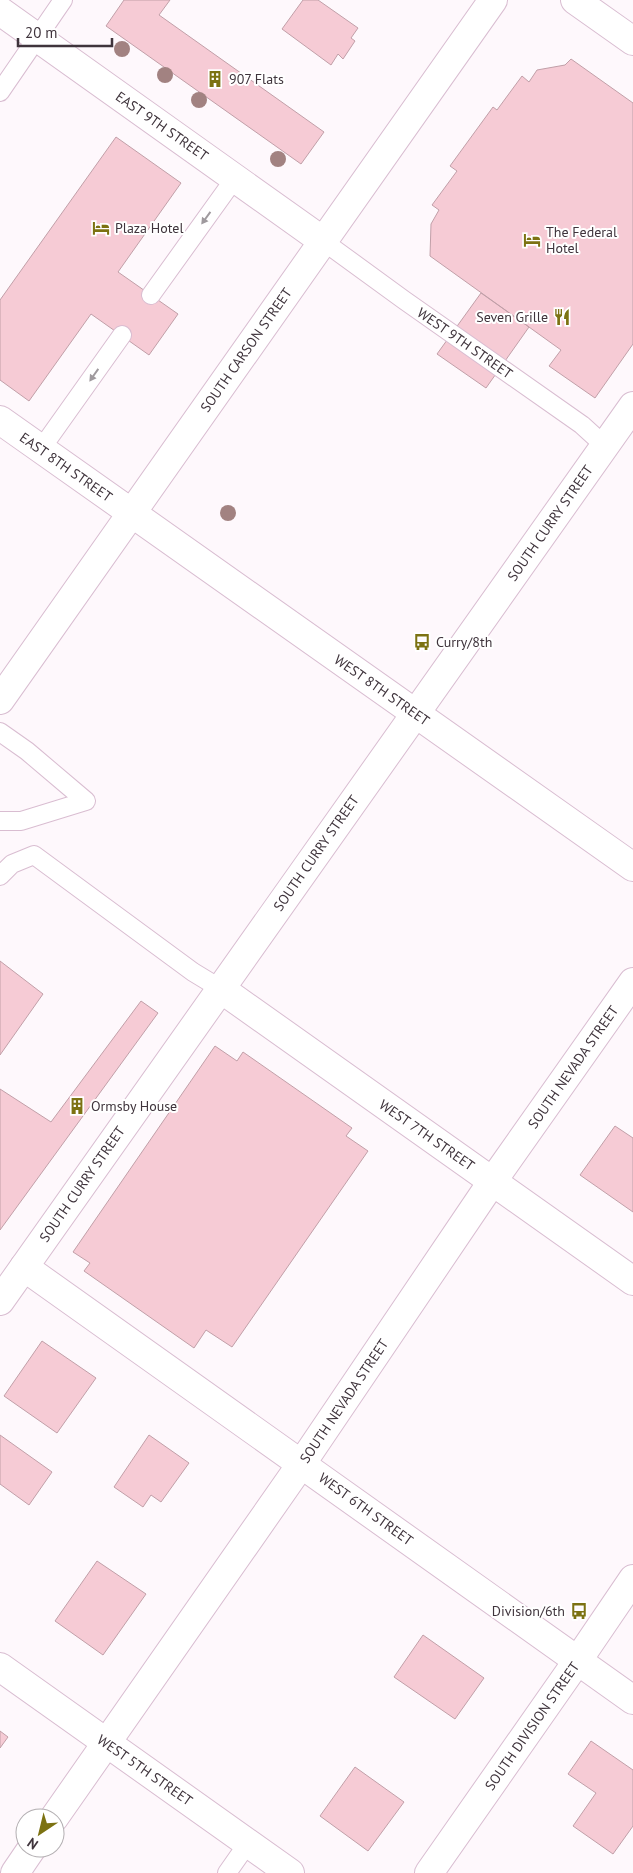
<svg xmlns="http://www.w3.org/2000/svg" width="633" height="1873" font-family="'PT Sans',sans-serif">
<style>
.building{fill:#f6cbd5;stroke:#c19fa8}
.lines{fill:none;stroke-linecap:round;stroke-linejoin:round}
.lane-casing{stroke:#d9bdd1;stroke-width:20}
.street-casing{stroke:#d9bdd1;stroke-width:30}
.secondary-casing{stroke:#d9bdd1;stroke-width:30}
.primary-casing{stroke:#d9bdd1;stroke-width:30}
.lane{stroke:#fff;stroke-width:18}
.street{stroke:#fff;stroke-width:28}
.secondary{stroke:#fff;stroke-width:28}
.primary{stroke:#fff;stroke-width:28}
.tree{fill:#a28281}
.oneway{fill:#9f9a9e}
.labels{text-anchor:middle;stroke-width:4;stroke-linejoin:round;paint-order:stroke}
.poi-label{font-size:14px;fill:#3f343c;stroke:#fff;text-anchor:start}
.street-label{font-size:14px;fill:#3f343c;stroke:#fff}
</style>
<rect width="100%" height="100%" fill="#fef8fc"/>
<path class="building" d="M124 0H170L159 15 324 132 301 164 106 26Z
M303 0H318L358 28 351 38 355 41 343 59 338 54 331 65 282 29Z
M571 59 633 103V344L595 398 549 366 561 350 430 256 431 224 439 210 432 205 457 171 450 166 493 107 497 110 522 76 529 82 537 70 565 65Z
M116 137 181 183 118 272 178 314 149 355 91 314 29 401 0 380V300Z
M481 293 529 327 486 388 437 354Z
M0 961 43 994 0 1055Z
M141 1001 158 1013 0 1230V1089L51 1122Z
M215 1046 237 1061 243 1052 352 1128 346 1136 368 1151 232 1347 206 1330 194 1348 84 1271 90 1263 73 1252Z
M615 1126 633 1138V1212L580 1175Z
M42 1341 96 1378 57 1433 4 1396Z
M0 1435 52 1472 29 1505 0 1484Z
M149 1435 189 1463 161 1502 151 1495 143 1507 114 1487Z
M97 1561 146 1594 103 1655 55 1621Z
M423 1635 484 1678 455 1719 394 1677Z
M0 1731 8 1737 0 1748Z
M591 1741 633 1770V1826L613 1854 573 1826 596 1793 568 1774Z
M355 1767 404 1802 368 1851 320 1816Z"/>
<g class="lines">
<g class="lane-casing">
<path id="lane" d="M0 92 63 0
M323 241 404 300 582 425 605 446
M151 295 235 178
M41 449 122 335
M0 732 27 751 86 801 21 821H0
M0 876 12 864 34 855 193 972 221 989
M227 1873 248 1843"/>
</g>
<g class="street-casing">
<path id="street" d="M0 11 323 241
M0 420 633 867
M221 989 633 1281
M24 1267 633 1700
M54 1818 302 1463 492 1182 633 982
M15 1873 32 1848
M429 1873 578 1660 633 1579"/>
</g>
<g class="secondary-casing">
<path id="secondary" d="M575 0 633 41
M0 1301 633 406
M0 1667 290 1873"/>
</g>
<g class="primary-casing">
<path id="primary" d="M0 700 493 0"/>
</g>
<use href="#lane" class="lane"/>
<use href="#street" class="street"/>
<use href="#secondary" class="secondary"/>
<use href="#primary" class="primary"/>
</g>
<g class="tree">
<circle cx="122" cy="49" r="8"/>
<circle cx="165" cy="75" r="8"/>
<circle cx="199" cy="100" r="8"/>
<circle cx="278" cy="159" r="8"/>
<circle cx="228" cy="513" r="8"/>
</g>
<defs><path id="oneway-solid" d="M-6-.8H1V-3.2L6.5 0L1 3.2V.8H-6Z" transform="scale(1.25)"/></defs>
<g class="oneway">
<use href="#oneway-solid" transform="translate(206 218) rotate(126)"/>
<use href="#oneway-solid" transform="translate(94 375) rotate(125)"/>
</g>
<defs>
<g id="building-bare" transform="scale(1.35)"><path d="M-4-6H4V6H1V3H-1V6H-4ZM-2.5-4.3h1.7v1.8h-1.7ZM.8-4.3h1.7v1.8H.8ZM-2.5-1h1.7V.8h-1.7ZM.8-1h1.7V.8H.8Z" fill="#7c7212" stroke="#fff" stroke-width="2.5" paint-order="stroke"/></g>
<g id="hotel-bare" transform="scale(1.35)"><path d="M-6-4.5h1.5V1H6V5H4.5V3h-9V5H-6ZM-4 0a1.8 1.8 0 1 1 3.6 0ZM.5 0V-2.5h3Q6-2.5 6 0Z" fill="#7c7212" stroke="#fff" stroke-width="2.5" paint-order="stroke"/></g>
<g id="restaurant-bare" transform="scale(1.35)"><path d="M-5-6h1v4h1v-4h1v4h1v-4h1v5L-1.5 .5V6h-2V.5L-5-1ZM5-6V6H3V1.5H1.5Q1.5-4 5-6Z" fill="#7c7212" stroke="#fff" stroke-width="2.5" paint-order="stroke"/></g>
<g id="bus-bare" transform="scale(1.35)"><path d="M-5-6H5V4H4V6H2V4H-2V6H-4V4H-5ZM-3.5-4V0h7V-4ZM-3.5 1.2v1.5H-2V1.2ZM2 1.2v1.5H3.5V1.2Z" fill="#7c7212" stroke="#fff" stroke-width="2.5" paint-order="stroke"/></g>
</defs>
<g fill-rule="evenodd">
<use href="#building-bare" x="215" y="79"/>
<use href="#hotel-bare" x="101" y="228"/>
<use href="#hotel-bare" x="532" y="240"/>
<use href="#restaurant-bare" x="562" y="317"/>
<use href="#bus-bare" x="422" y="642"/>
<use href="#building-bare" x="77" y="1106"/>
<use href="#bus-bare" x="579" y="1611"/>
</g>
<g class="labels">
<g class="poi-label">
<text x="229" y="84">907 Flats</text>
<text x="115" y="233">Plaza Hotel</text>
<text x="546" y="237">The Federal<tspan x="546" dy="16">Hotel</tspan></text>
<text x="548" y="322" text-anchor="end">Seven Grille</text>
<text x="436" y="647">Curry/8th</text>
<text x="91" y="1111">Ormsby House</text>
<text x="565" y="1616" text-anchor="end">Division/6th</text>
</g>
<g class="street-label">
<text transform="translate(162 126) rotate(35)" y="5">EAST 9TH STREET</text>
<text transform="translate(465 343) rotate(35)" y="5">WEST 9TH STREET</text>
<text transform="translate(246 350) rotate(-55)" y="5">SOUTH CARSON STREET</text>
<text transform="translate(66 467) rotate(35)" y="5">EAST 8TH STREET</text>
<text transform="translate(550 523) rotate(-55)" y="5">SOUTH CURRY STREET</text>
<text transform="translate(382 690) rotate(35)" y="5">WEST 8TH STREET</text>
<text transform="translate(316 853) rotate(-55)" y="5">SOUTH CURRY STREET</text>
<text transform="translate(573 1067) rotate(-55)" y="5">SOUTH NEVADA STREET</text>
<text transform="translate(427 1135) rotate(35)" y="5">WEST 7TH STREET</text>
<text transform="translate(82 1184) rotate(-55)" y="5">SOUTH CURRY STREET</text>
<text transform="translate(344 1401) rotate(-56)" y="5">SOUTH NEVADA STREET</text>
<text transform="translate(366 1509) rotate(36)" y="5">WEST 6TH STREET</text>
<text transform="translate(532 1726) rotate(-55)" y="5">SOUTH DIVISION STREET</text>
<text transform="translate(145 1770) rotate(35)" y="5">WEST 5TH STREET</text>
</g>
</g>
<g transform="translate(40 1833) rotate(215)"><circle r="24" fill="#ffffff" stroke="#b2aeb1"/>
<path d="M0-4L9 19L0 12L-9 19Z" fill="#7c7212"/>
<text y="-8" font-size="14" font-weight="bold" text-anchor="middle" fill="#3f343c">N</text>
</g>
<path d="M18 38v8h94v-8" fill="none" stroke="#3f343c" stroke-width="2.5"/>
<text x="25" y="38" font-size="15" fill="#3f343c" stroke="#ffffff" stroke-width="4" paint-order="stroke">20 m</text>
</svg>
